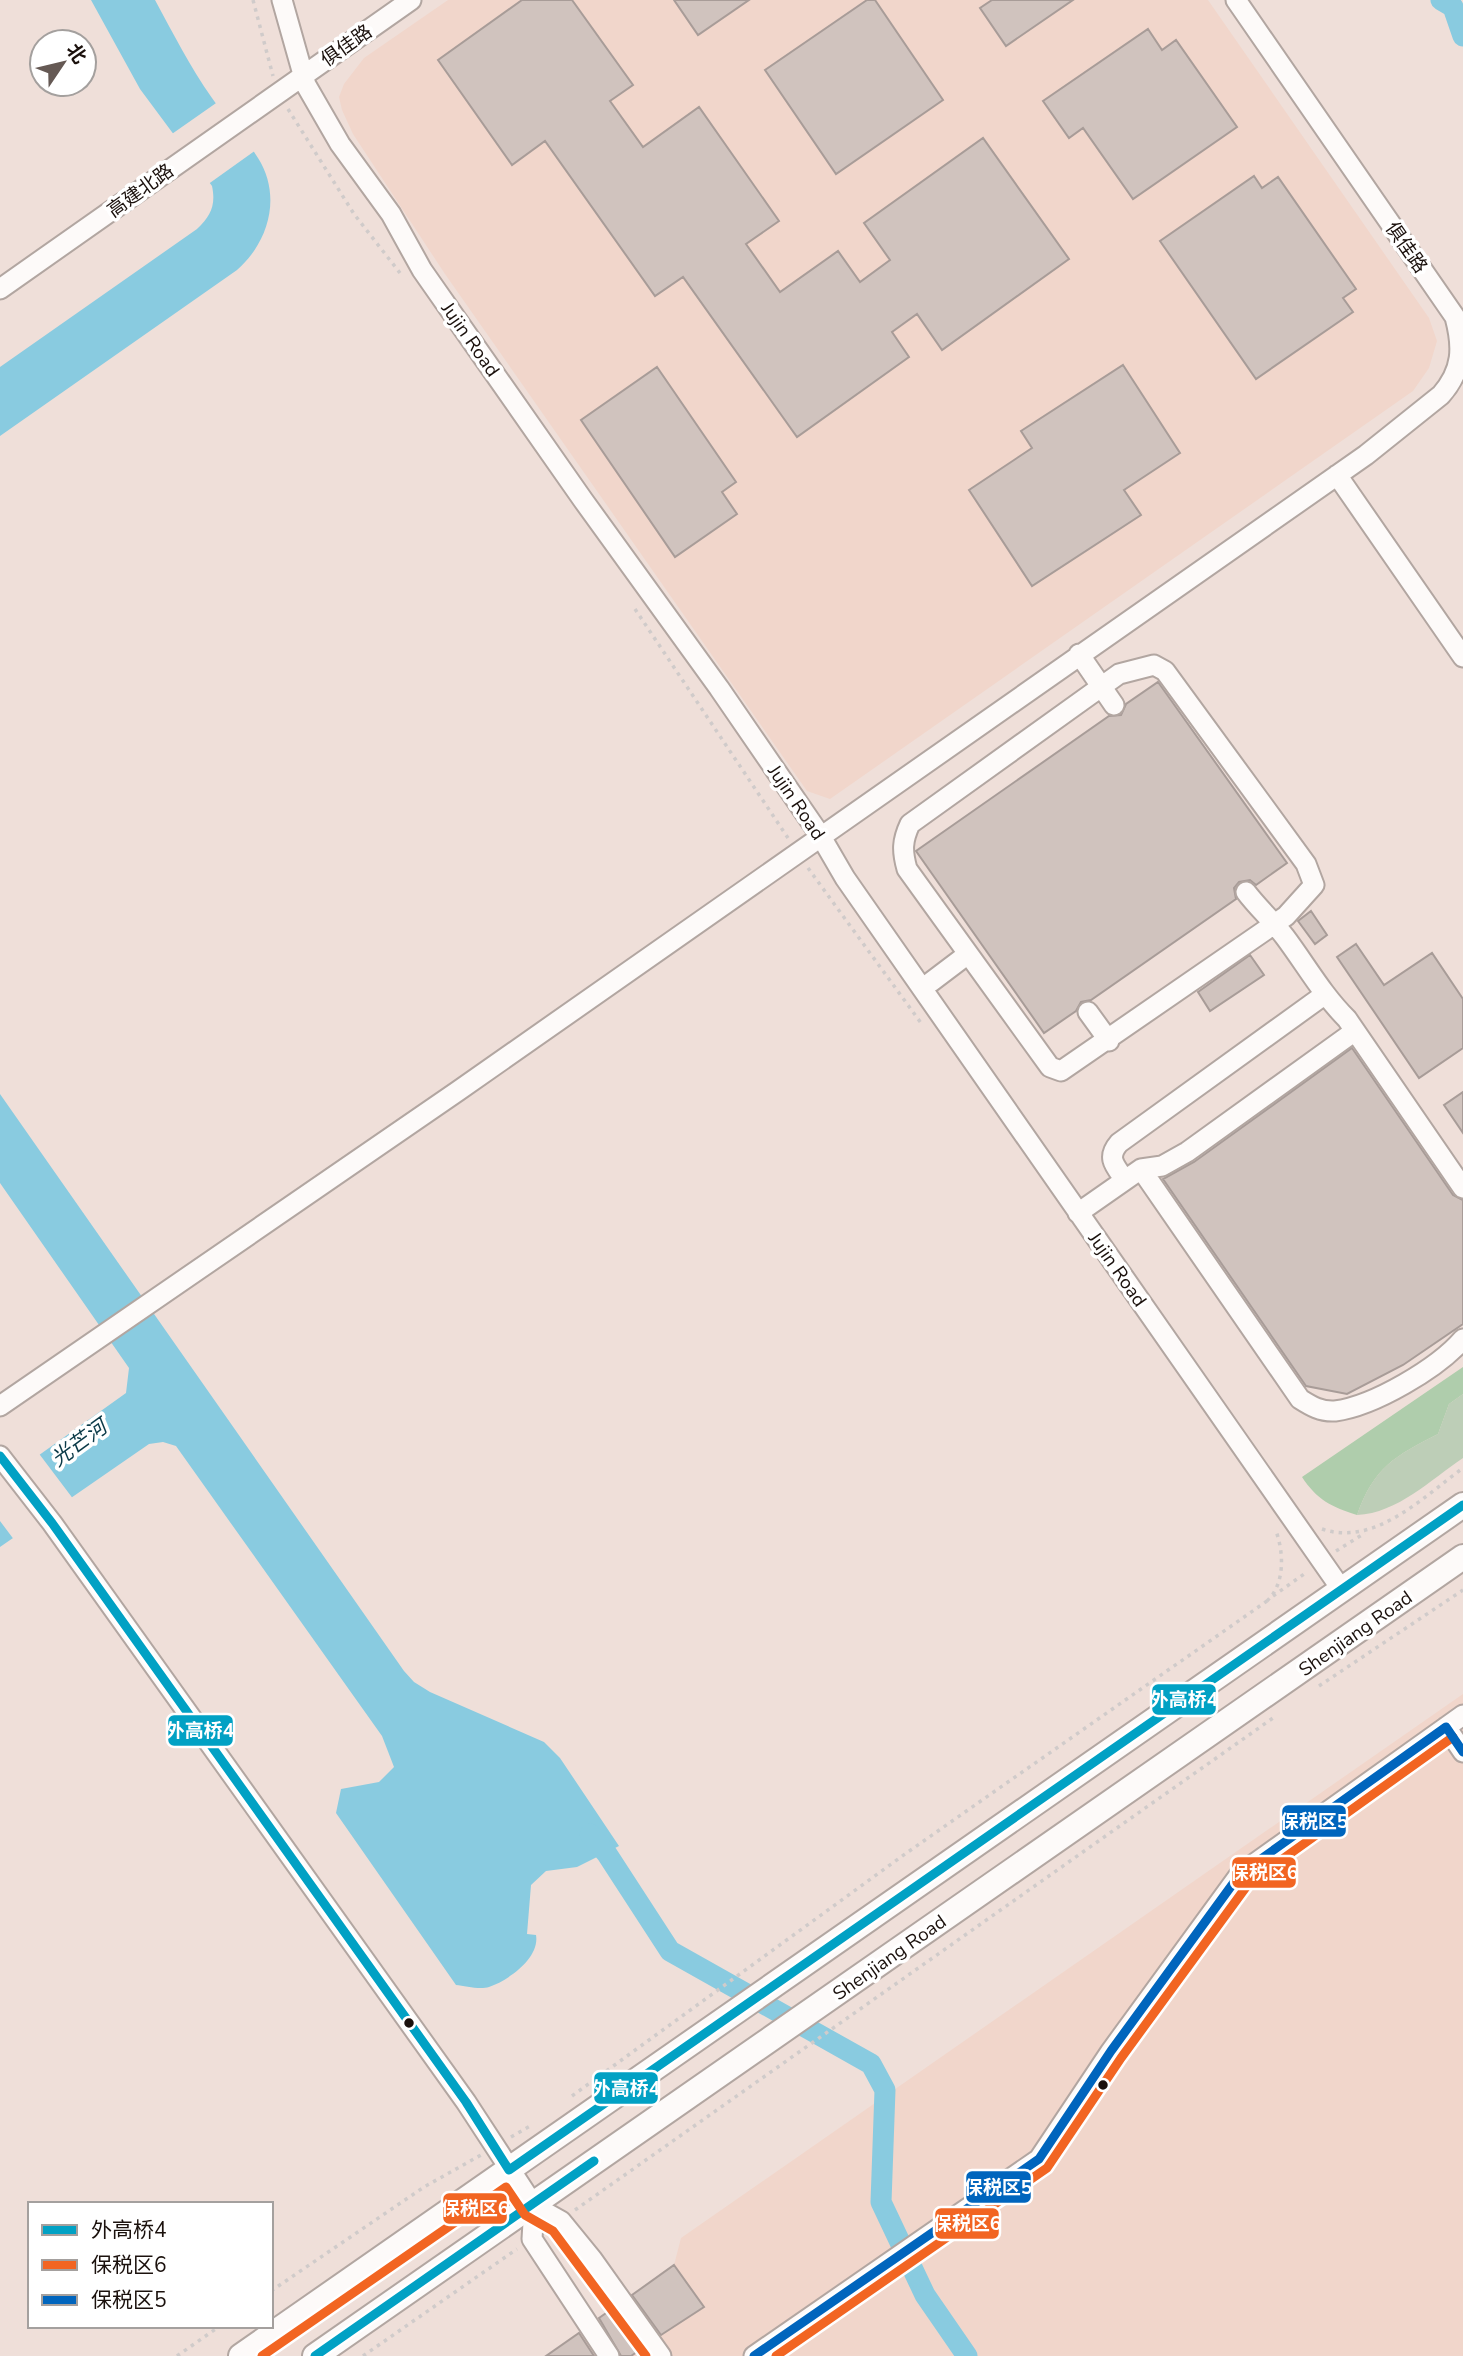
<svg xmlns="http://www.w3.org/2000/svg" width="1463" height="2356" font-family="'Nunito Sans','Noto Sans SC',sans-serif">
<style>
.built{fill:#f1d6cb}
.green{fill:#bdceb7}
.forest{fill:#afcdac}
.water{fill:#89cbe0}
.pier{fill:#efdfd9}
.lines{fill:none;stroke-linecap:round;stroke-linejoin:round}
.canal{stroke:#89cbe0;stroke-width:21}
.building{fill:#d0c3be;stroke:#a89c98;stroke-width:2}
.minor-casing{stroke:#b2a6a1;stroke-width:23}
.major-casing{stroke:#b2a6a1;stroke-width:28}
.path{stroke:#d0cbca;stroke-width:3.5;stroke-dasharray:3.5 5;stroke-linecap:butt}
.minor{stroke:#fdfaf9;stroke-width:19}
.major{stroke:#fdfaf9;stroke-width:24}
.bus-1-casing{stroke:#fff;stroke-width:14}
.bus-2-casing{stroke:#fff;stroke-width:14}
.bus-3-casing{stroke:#fff;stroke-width:14}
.bus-1{stroke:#01a1c4;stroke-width:9}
.bus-2{stroke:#f26522;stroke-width:9}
.bus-3{stroke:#0065bd;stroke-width:9}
.bus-dot{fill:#1b110d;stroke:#fff;stroke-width:2.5}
.labels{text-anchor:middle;stroke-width:7;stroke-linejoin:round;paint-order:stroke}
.street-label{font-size:19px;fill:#1b110d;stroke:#fff}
.water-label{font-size:21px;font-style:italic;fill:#0a3947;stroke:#fff}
.line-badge{stroke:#fff;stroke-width:2.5}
.badge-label{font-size:19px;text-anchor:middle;font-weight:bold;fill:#fff}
</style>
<rect width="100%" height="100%" fill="#efdfd9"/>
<path class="built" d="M448 0H1208L1429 318 1437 341 1429 368 1413 391 830 799 807 791 445 274 353 134 342 110 339 97 344 84 364 58Z
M1463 1694V2356H546L674 2265 681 2238Z"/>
<path class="green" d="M1463 1394V1458C1430 1480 1398 1513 1357 1515 1374 1467 1395 1456 1438 1434L1449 1404Z"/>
<path class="forest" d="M1463 1367V1394L1449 1404 1438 1434C1395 1456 1374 1467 1357 1515 1332 1507 1317 1500 1302 1477Z"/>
<path class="water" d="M91 0H155C173 33 190 67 212 98 226 119 245 137 258 158 282 196 269 242 237 270L0 436V367L197 229C211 216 216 205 212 186L140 89Z
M0 1094 404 1671 414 1682 430 1692 544 1742 560 1758 619 1846 577 1867 546 1871 531 1885 527 1934 536 1935C540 1958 509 1980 489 1987 480 1990 465 1986 456 1985L336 1813 341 1789 379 1782 394 1767 382 1736 176 1446 163 1442 149 1444 0 1547V1483L126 1393 129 1368 0 1183Z"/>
<path class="pier" d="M219 101 256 150 207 185 169 136Z
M37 1451 74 1500 15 1541 0 1521V1479Z"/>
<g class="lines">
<path class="canal" d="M1441 0 1453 7 1463 36
M590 1834 607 1854 670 1951 871 2064 885 2090 881 2202 925 2295 967 2356"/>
</g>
<path class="building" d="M522 0H572L633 85 610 101 643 147 699 107 779 221 746 244 780 292 838 251 860 282 890 260 864 223 983 138 1069 259 942 350 917 314 892 332 909 357 797 437 683 277 655 296 545 141 512 165 438 60Z
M674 0H749L698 35Z
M867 0H875L943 100 836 174 765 70Z
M992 0H1073L1006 46 980 8Z
M1148 29 1162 50 1176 40 1237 127 1133 199 1083 128 1069 138 1043 101Z
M1254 176 1262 188 1278 177 1356 289 1343 298 1353 312 1256 379 1160 241Z
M1123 365 1180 453 1124 490 1141 515 1032 586 969 490 1032 448 1021 431Z
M657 367 736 482 722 492 737 514 675 557 581 420Z
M1158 682 1287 863 1256 885 1250 880 1239 882 1234 888 1236 899 1091 1000 1081 1002 1076 1011 1044 1033 916 851 1109 716 1121 715 1126 704Z
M1311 911 1327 935 1315 944 1298 921Z
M1356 944 1384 985 1432 953 1463 999V1048L1419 1078 1337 957Z
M1250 955 1264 975 1210 1011 1198 992Z
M1352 1048 1453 1195 1463 1200V1324L1403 1365 1347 1394 1306 1386 1163 1179 1194 1162Z
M1463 1092V1133L1444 1105Z
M674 2265 704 2307 661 2335 632 2295Z
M612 2309 641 2349 631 2356H621L599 2318Z
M579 2333 594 2356H546Z"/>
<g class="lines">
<g class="minor-casing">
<path id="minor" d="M282 0 306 85 340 144 391 214 422 270 583 500 719 688 820 835 845 878 1342 1590
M0 289 411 0
M1337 475 1463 657
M1079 654 1114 705
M1154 665 1165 671 1306 864 1314 885 1286 916 1061 1071 1050 1067 907 869C902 851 902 841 910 824L1119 674Z
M1246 892C1258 908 1273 921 1285 937 1306 965 1322 994 1347 1019L1463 1188
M931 982 968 954
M1088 1012 1109 1041
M1141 1169 1162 1166 1187 1152 1355 1031
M1125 1180C1115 1166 1106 1158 1119 1143L1324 995
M1078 1213 1141 1169 1300 1399C1311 1406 1321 1412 1335 1411 1374 1406 1438 1368 1463 1339
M0 1406 458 1091 1366 455 1441 395C1463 370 1463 347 1455 317L1236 0
M0 1456 52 1523 466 2102 534 2206 561 2221 592 2259 661 2356
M1446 1727 1463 1752
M534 2206 532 2239 609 2356
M754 2356 1039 2159 1111 2051 1240 1874 1463 1715"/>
</g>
<g class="major-casing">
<path id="major" d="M241 2356 1463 1505
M315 2356 1463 1557"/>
</g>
<path class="path" d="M253 0 273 76
M288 109 354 214 400 273
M635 609 788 838
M808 868 921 1023
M1322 1529C1375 1547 1423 1497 1463 1468
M1336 1551 1365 1533
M1273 1596 1307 1572
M1267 1601C1285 1584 1284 1553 1276 1531
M1319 1686 1463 1590
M572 2096 905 1854 1267 1601
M511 2137 532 2125
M575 2210 1273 1718
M271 2291 424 2187 481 2155
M177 2356 220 2326
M363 2356 517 2249"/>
<use href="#minor" class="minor"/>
<use href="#major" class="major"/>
<g class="bus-1-casing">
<path id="bus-1" d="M0 1456 52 1523 466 2102 509 2170 1463 1505
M315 2356 594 2161"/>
</g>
<g class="bus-2-casing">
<path id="bus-2" d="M262 2356 506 2187 525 2215 553 2231 646 2356
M776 2356 1047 2168 1121 2058 1249 1883 1453 1737"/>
</g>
<g class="bus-3-casing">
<path id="bus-3" d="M754 2356 1039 2159 1111 2051 1240 1874 1446 1727 1463 1752"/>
</g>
<use href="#bus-1" class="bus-1"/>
<use href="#bus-2" class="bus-2"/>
<use href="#bus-3" class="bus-3"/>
</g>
<g class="bus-dot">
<circle cx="409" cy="2023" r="6"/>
<circle cx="1103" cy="2085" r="6"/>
</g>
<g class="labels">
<g class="street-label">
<text transform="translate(346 45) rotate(-35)" y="7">俱佳路</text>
<text transform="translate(140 190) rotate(-36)" y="7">高建北路</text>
<text transform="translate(1407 247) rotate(55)" y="7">俱佳路</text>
<text transform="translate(471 339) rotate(55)" y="7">Jujin Road</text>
<text transform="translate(797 802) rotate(56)" y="7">Jujin Road</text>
<text transform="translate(1118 1269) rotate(55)" y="7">Jujin Road</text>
<text transform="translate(1355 1633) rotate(-35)" y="7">Shenjiang Road</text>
<text transform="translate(889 1957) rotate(-35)" y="7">Shenjiang Road</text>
</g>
<g class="water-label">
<text transform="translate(79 1443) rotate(-36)" y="7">光芒河</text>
</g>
</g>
<g class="line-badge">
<rect x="1151" y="1683" width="66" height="33" rx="7" fill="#01a1c4"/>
<rect x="167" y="1714" width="67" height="33" rx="7" fill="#01a1c4"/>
<rect x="1281" y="1804" width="66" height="34" rx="7" fill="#0065bd"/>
<rect x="1231" y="1856" width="66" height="33" rx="7" fill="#f26522"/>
<rect x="593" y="2071" width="66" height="34" rx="7" fill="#01a1c4"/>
<rect x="965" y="2170" width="67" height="34" rx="7" fill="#0065bd"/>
<rect x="442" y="2192" width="66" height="33" rx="7" fill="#f26522"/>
<rect x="934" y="2207" width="66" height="33" rx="7" fill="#f26522"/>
</g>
<g class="badge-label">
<text x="1184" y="1706">外高桥4</text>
<text x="200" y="1737">外高桥4</text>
<text x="1314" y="1828">保税区5</text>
<text x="1264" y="1879">保税区6</text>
<text x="626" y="2095">外高桥4</text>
<text x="998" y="2194">保税区5</text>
<text x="475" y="2215">保税区6</text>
<text x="967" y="2230">保税区6</text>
</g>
<rect x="28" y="2202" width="245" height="126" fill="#ffffff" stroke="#a4a09e" stroke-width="2"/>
<rect x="42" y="2225" width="35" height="10" fill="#01a1c4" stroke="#a4a09e" stroke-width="2"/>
<text x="91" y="2237" font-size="21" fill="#1b110d">外高桥4</text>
<rect x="42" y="2260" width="35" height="10" fill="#f26522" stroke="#a4a09e" stroke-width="2"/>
<text x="91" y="2272" font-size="21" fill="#1b110d">保税区6</text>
<rect x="42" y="2295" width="35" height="10" fill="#0065bd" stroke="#a4a09e" stroke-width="2"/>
<text x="91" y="2307" font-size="21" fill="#1b110d">保税区5</text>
<g transform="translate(63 63) rotate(55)"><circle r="33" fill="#ffffff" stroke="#a4a09e" stroke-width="2"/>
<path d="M0-5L12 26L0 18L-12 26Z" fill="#655954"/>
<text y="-10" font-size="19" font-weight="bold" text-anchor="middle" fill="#1b110d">北</text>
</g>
</svg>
